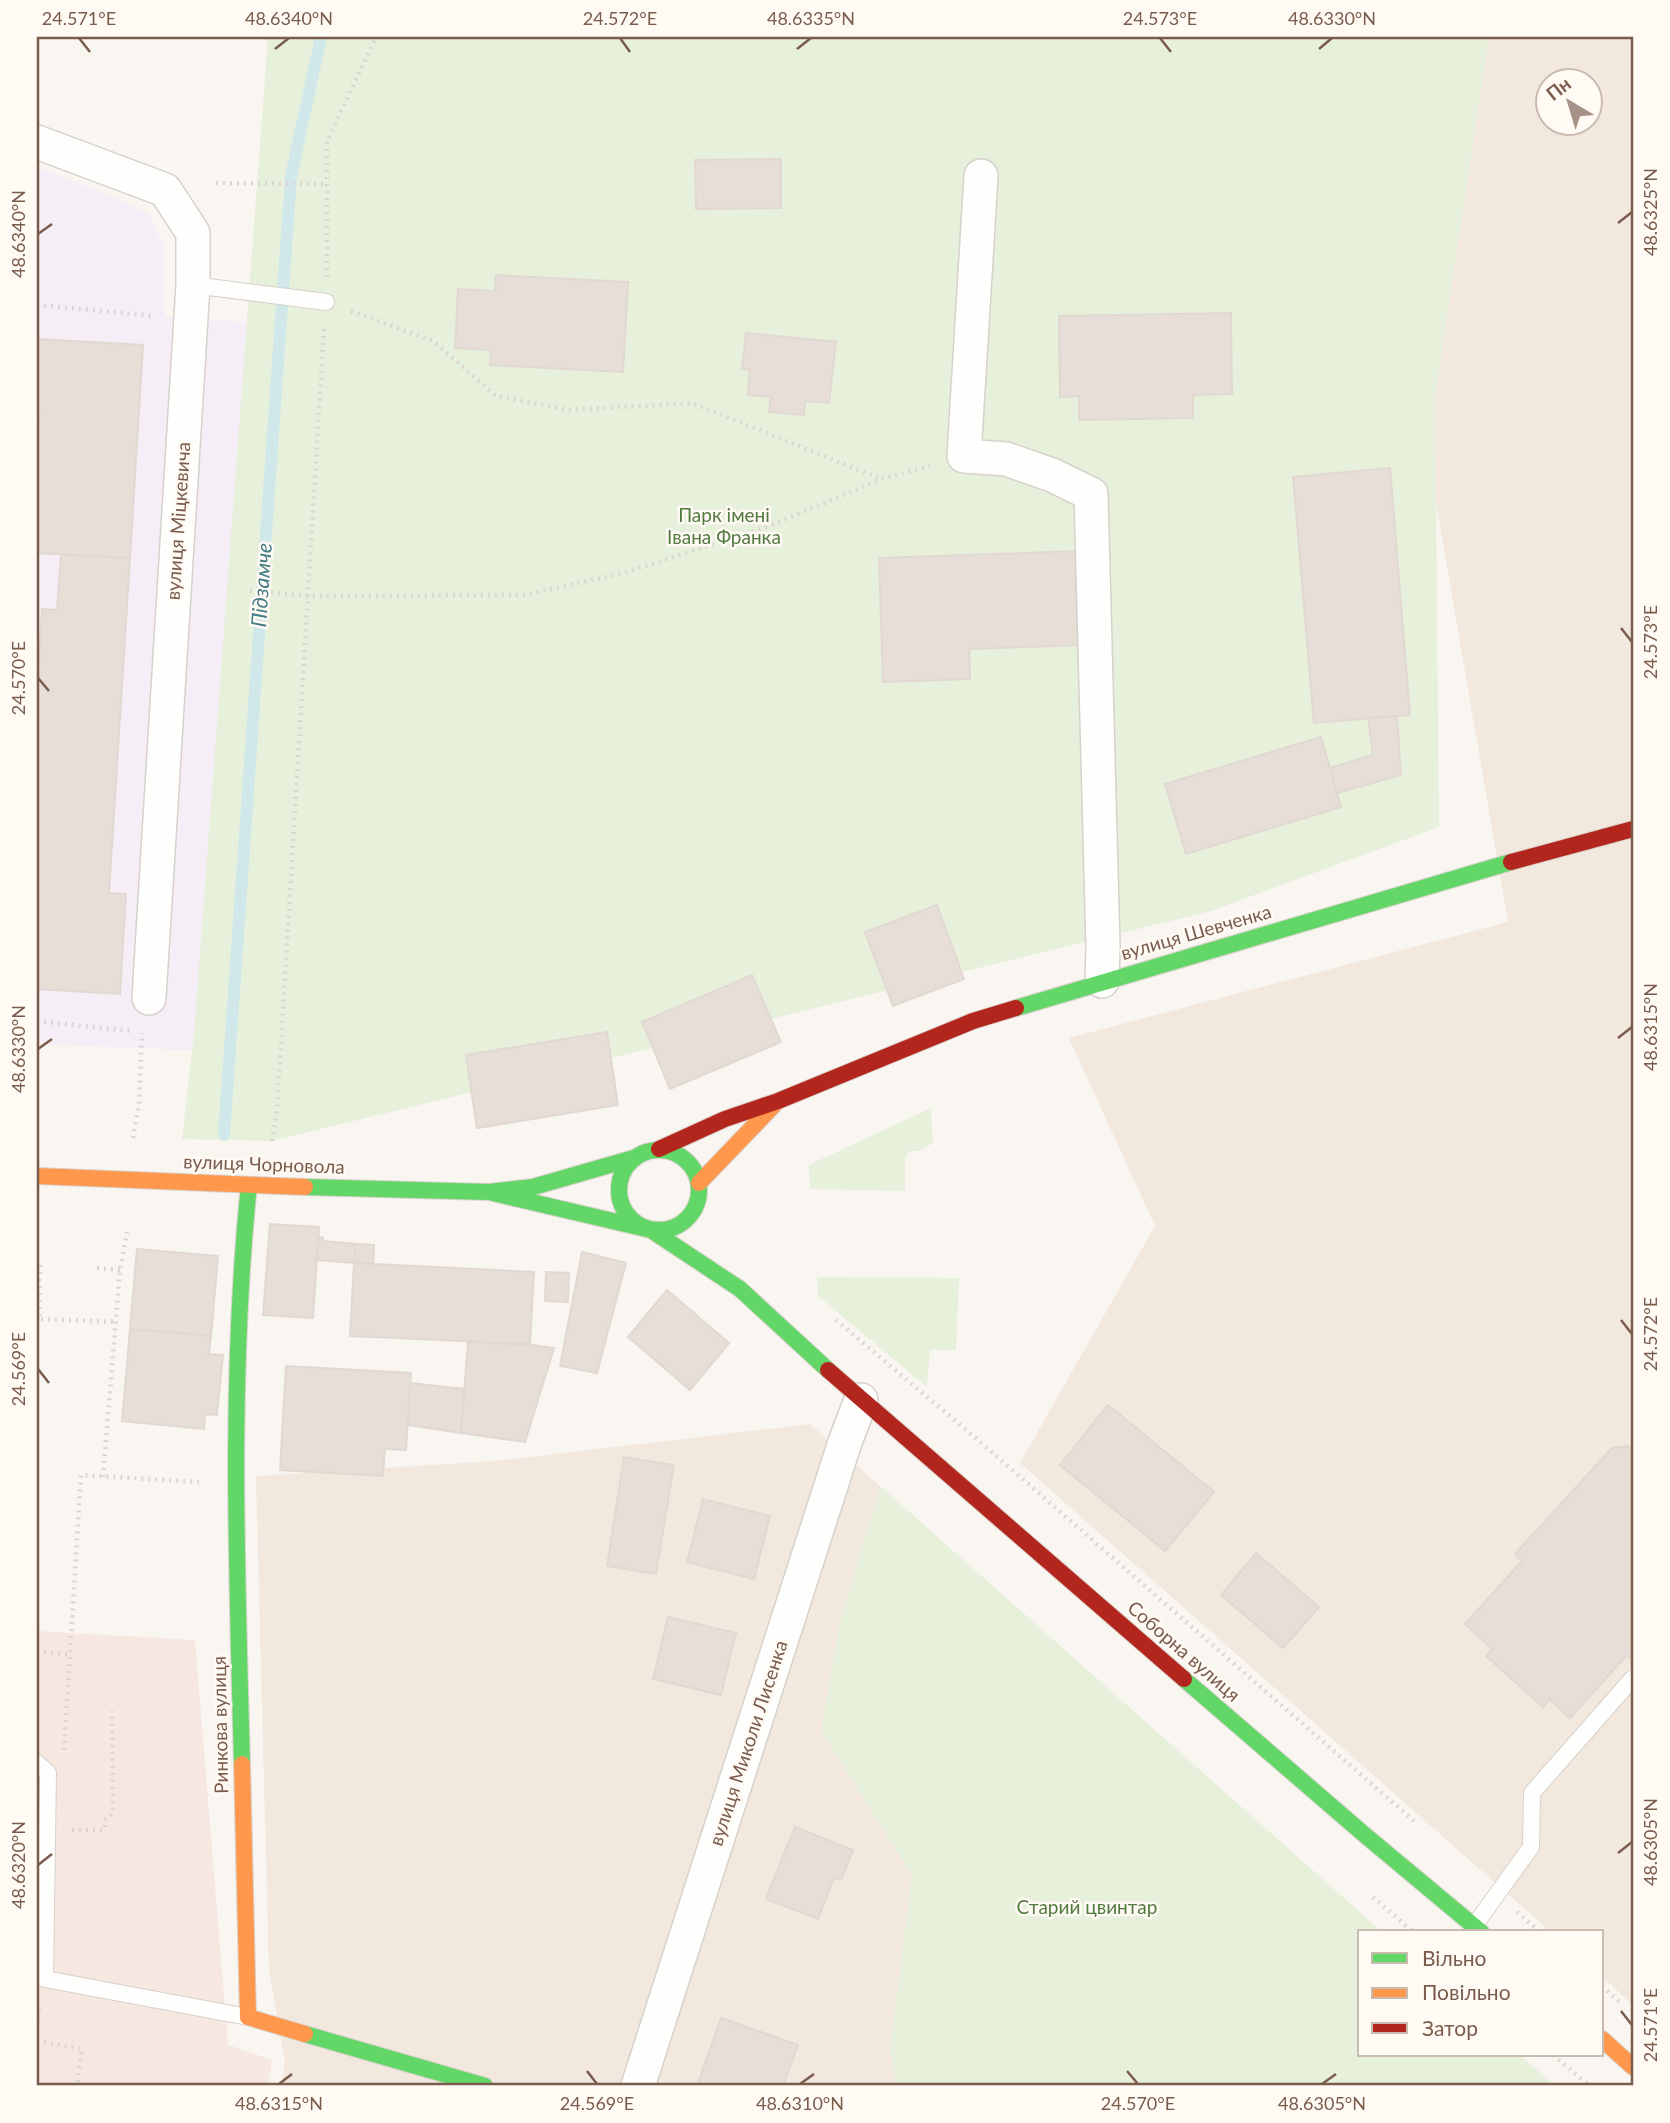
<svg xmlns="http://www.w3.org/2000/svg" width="1670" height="2123" font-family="Lato,sans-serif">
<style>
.residential{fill:#f2e8de;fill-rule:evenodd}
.commercial{fill:#f6e8e1}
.education{fill:#f6eef6}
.green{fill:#e7f0db}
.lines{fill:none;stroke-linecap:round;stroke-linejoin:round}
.stream{stroke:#d0e8ea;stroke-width:12}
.building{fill:#e6ded7;stroke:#e2d8d2;stroke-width:2}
.lane-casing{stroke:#d7d1cb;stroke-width:18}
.street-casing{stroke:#d7d1cb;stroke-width:36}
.fast-casing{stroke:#d9d2cb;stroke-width:18}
.slow-casing{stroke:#d9d2cb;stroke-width:18}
.jam-casing{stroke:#d9d2cb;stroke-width:18}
.path{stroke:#dcd5d0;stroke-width:4.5;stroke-dasharray:2 5;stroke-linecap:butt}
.lane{stroke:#fefefd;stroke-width:16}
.street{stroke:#fefefd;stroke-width:33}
.fast{stroke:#63d668;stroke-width:16}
.slow{stroke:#ff974d;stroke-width:16}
.jam{stroke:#b3261e;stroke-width:16}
.ticks{fill:none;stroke:#7a5c4d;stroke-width:2.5}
.labels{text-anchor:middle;stroke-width:5;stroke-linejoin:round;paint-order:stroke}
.park-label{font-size:19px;fill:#537a41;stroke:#fffaf3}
.street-label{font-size:19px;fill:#7a5c4d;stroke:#fffaf3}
.water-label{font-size:21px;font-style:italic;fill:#437c86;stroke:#fffaf3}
.neatline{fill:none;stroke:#7a5c4d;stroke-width:2.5}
.ticks-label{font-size:18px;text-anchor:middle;fill:#7a5c4d}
</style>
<rect width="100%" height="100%" fill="#f9f5f0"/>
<path class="residential" d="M1489 37H1633V2005L1602 1977V1932H1551L1020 1463 1155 1226 1069 1038 1508 922 1427 450ZM1548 80H1590V122H1548Z
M810 1424 1382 1932H1360V2055H1519L1555 2086H281L285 2063 269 1970 256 1476 495 1461Z"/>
<path class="commercial" d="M37 1631 195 1640 228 2045 272 2060 268 2086H37Z"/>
<path class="education" d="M37 167 112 196 149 214 164 247 165 317 281 324 228 1052 37 1044Z"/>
<path class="green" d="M268 37H1489L1435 396 1439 827 1211 911 272 1141 182 1139 194 1033Z
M931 1108 933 1143 919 1151H909L905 1159V1191L810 1189 809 1165Z
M817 1277 959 1278 956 1350H930L927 1387 818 1296Z
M880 1486 1382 1932H1360V2055H1519L1555 2086H897L890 2050 912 1875 821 1731 840 1623Z"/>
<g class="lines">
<path class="stream" d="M224 1135 291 176 321 37"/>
</g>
<path class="building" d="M781 159V208L696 209 695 160Z
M496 275 628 282 623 372 490 365 491 350 455 348 458 289 495 291Z
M1231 313 1232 394 1193 395V418L1079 420V396L1060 397 1059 316Z
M746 333 836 342 829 403 805 401 804 415 769 412 771 397 748 395 750 370 742 369Z
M37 339 143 345 130 558 37 553V459L39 416H37Z
M1390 468 1410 715 1314 723 1293 477Z
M1080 551 1082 645 969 649 970 679 883 682 879 558Z
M61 555 130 558 109 893 126 894 120 994 37 989V696L42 609 57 610Z
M1397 716 1401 775 1337 793 1330 768 1373 755 1368 718Z
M1321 737 1341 807 1186 854 1165 784Z
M937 905 964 979 893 1006 865 932Z
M752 975 781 1042 670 1089 642 1022Z
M607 1032 618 1105 477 1128 466 1055Z
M270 1224 319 1227 313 1318 263 1315Z
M319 1237 323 1238V1241L356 1244 354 1263 316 1260Z
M356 1244 374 1245 373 1264 354 1263Z
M137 1249 218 1256 211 1336 130 1329Z
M582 1252 626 1263 597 1373 560 1366Z
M354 1263 534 1272 530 1344 350 1336Z
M546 1272 569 1273 568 1302 545 1301Z
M667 1290 729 1343 690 1390 628 1337Z
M130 1329 211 1336 209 1354 223 1355 217 1415 205 1414 204 1429 122 1421Z
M468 1342 532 1345 554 1348 525 1442 461 1433Z
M286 1366 411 1373 406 1450 385 1449 383 1476 280 1470Z
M410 1383 464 1389 461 1433 408 1425Z
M1108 1405 1214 1492 1165 1551 1060 1465Z
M1626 1446 1633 1449V1660L1627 1655 1570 1718 1549 1699 1543 1707 1486 1656 1492 1649 1465 1624 1522 1561 1515 1554 1612 1448Z
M624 1457 674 1465 656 1574 607 1566Z
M703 1499 770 1516 754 1579 687 1562Z
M1256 1553 1319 1607 1283 1648 1221 1595Z
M668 1617 736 1633 721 1695 653 1679Z
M795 1827 853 1850 841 1880 834 1878 818 1919 766 1899Z
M721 2018 798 2045 783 2086H697Z"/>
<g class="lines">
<g class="lane-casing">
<path id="lane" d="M193 285 326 302
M37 1763 48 1773 45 1979 248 2017
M1474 1926 1531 1847 1532 1793 1633 1678"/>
</g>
<g class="street-casing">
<path id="street" d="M37 142 165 190 193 233V285L149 998
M981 176 964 456 1006 459 1052 475 1091 494 1103 947 1102 981
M638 2086 845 1442 861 1400"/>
</g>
<g class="fast-casing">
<path id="fast" d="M1016 1008 1511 862
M619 1190a40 40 0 1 1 80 0a40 40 0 1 1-80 0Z
M305 1187 489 1192 533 1187 634 1158
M489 1192 651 1230 740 1289 828 1370
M1184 1679 1366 1836 1481 1932
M242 1764C237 1571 229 1378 249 1185
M305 2034 485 2086"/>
</g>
<g class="slow-casing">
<path id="slow" d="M37 1176 305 1187
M699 1183 774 1105
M242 1764 248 2017 305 2034
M1602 2039 1633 2067"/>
</g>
<g class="jam-casing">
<path id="jam" d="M1511 862 1633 829
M659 1149 725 1119 778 1101 973 1021 1016 1008
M828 1370 1184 1679"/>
</g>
<path class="path" d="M216 183 327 184
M327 277V141L376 37
M37 305 154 316
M351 311 433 341 496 396 569 410 692 403 881 479
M250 591 308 596 525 595 623 573 764 528 882 479 930 466
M37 1021 131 1031
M133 1138 139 1103 142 1033
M272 1141 277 1110 324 327
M40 1265 39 1319 117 1322
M97 1268 120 1270
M836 1320 971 1434 1414 1821
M103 1477 120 1270 127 1232
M37 1652 70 1654
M64 1750 81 1475 199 1482
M72 1830H104L105 1820 113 1813 112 1711
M1373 1897 1413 1932
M1517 1912 1540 1932
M1602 1986 1622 2004
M37 2025 40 2005
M37 2041 82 2049 77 2086
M1553 2055 1590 2086"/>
<use href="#lane" class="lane"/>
<use href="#street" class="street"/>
<use href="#fast" class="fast"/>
<use href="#slow" class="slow"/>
<use href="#jam" class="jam"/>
</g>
<path class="ticks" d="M79 38 90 52M620 38 630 52M1160 38 1171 52M275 49 289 38M797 49 811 38M1319 49 1332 38M1618 223 1632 212M38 234 52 224M1621 628 1632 642M38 678 49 691M1618 1038 1632 1027M38 1049 52 1039M1621 1320 1632 1334M38 1369 49 1383M1618 1853 1632 1842M38 1865 52 1854M1621 2011 1632 2025M587 2071 597 2084M1127 2071 1138 2084M279 2084 292 2074M800 2084 814 2074M1322 2084 1336 2074"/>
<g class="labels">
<g class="park-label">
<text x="724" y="522">Парк імені<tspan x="724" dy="22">Івана Франка</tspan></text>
<text x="1087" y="1914">Старий цвинтар</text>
</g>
<g class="street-label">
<text transform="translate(178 521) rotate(-86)" y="7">вулиця Міцкевича</text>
<text transform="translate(1196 932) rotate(-16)" y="7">вулиця Шевченка</text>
<text transform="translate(264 1164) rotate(2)" y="7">вулиця Чорновола</text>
<text transform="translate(1184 1651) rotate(41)" y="7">Соборна вулиця</text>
<text transform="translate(220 1725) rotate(-91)" y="7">Ринкова вулиця</text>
<text transform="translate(748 1743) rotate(-72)" y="7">вулиця Миколи Лисенка</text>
</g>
<g class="water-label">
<text transform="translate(262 585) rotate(-86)" y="7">Підзамче</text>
</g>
</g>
<rect width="1670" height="2123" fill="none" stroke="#fffaf3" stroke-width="77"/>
<rect x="1358" y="1930" width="245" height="126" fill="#fffaf3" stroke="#cabbb1" stroke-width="2"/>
<rect x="1372" y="1953" width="35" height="10" fill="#63d668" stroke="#cabbb1" stroke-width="2"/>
<text x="1422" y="1966" font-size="21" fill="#7a5c4d">Вільно</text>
<rect x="1372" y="1988" width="35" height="10" fill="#ff974d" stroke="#cabbb1" stroke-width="2"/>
<text x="1422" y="2000" font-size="21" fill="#7a5c4d">Повільно</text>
<rect x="1372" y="2023" width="35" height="10" fill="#b3261e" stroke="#cabbb1" stroke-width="2"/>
<text x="1422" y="2036" font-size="21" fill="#7a5c4d">Затор</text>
<g transform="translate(1569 102) rotate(322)"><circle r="33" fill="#fffaf3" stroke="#cabbb1" stroke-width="2"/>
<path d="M0-5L12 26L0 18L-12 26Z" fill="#a69286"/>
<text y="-10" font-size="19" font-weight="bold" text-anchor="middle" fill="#7a5c4d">Пн</text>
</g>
<rect x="38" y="38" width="1594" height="2046" class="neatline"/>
<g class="ticks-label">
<text x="79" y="25">24.571°E</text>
<text x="289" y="25">48.6340°N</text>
<text x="620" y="25">24.572°E</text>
<text x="811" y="25">48.6335°N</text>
<text x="1160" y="25">24.573°E</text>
<text x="1332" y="25">48.6330°N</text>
<text transform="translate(1651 212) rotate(-90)" y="6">48.6325°N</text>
<text transform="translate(19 234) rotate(-90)" y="6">48.6340°N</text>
<text transform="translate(1651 642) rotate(-90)" y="6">24.573°E</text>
<text transform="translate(19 678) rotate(-90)" y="6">24.570°E</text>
<text transform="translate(1651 1027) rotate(-90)" y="6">48.6315°N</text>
<text transform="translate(19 1049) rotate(-90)" y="6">48.6330°N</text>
<text transform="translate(1651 1334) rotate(-90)" y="6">24.572°E</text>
<text transform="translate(19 1369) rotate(-90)" y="6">24.569°E</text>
<text transform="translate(1651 1842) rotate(-90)" y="6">48.6305°N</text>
<text transform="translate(19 1865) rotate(-90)" y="6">48.6320°N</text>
<text transform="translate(1651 2025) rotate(-90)" y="6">24.571°E</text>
<text x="279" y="2110">48.6315°N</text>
<text x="597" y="2110">24.569°E</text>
<text x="800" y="2110">48.6310°N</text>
<text x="1138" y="2110">24.570°E</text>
<text x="1322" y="2110">48.6305°N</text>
</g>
</svg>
